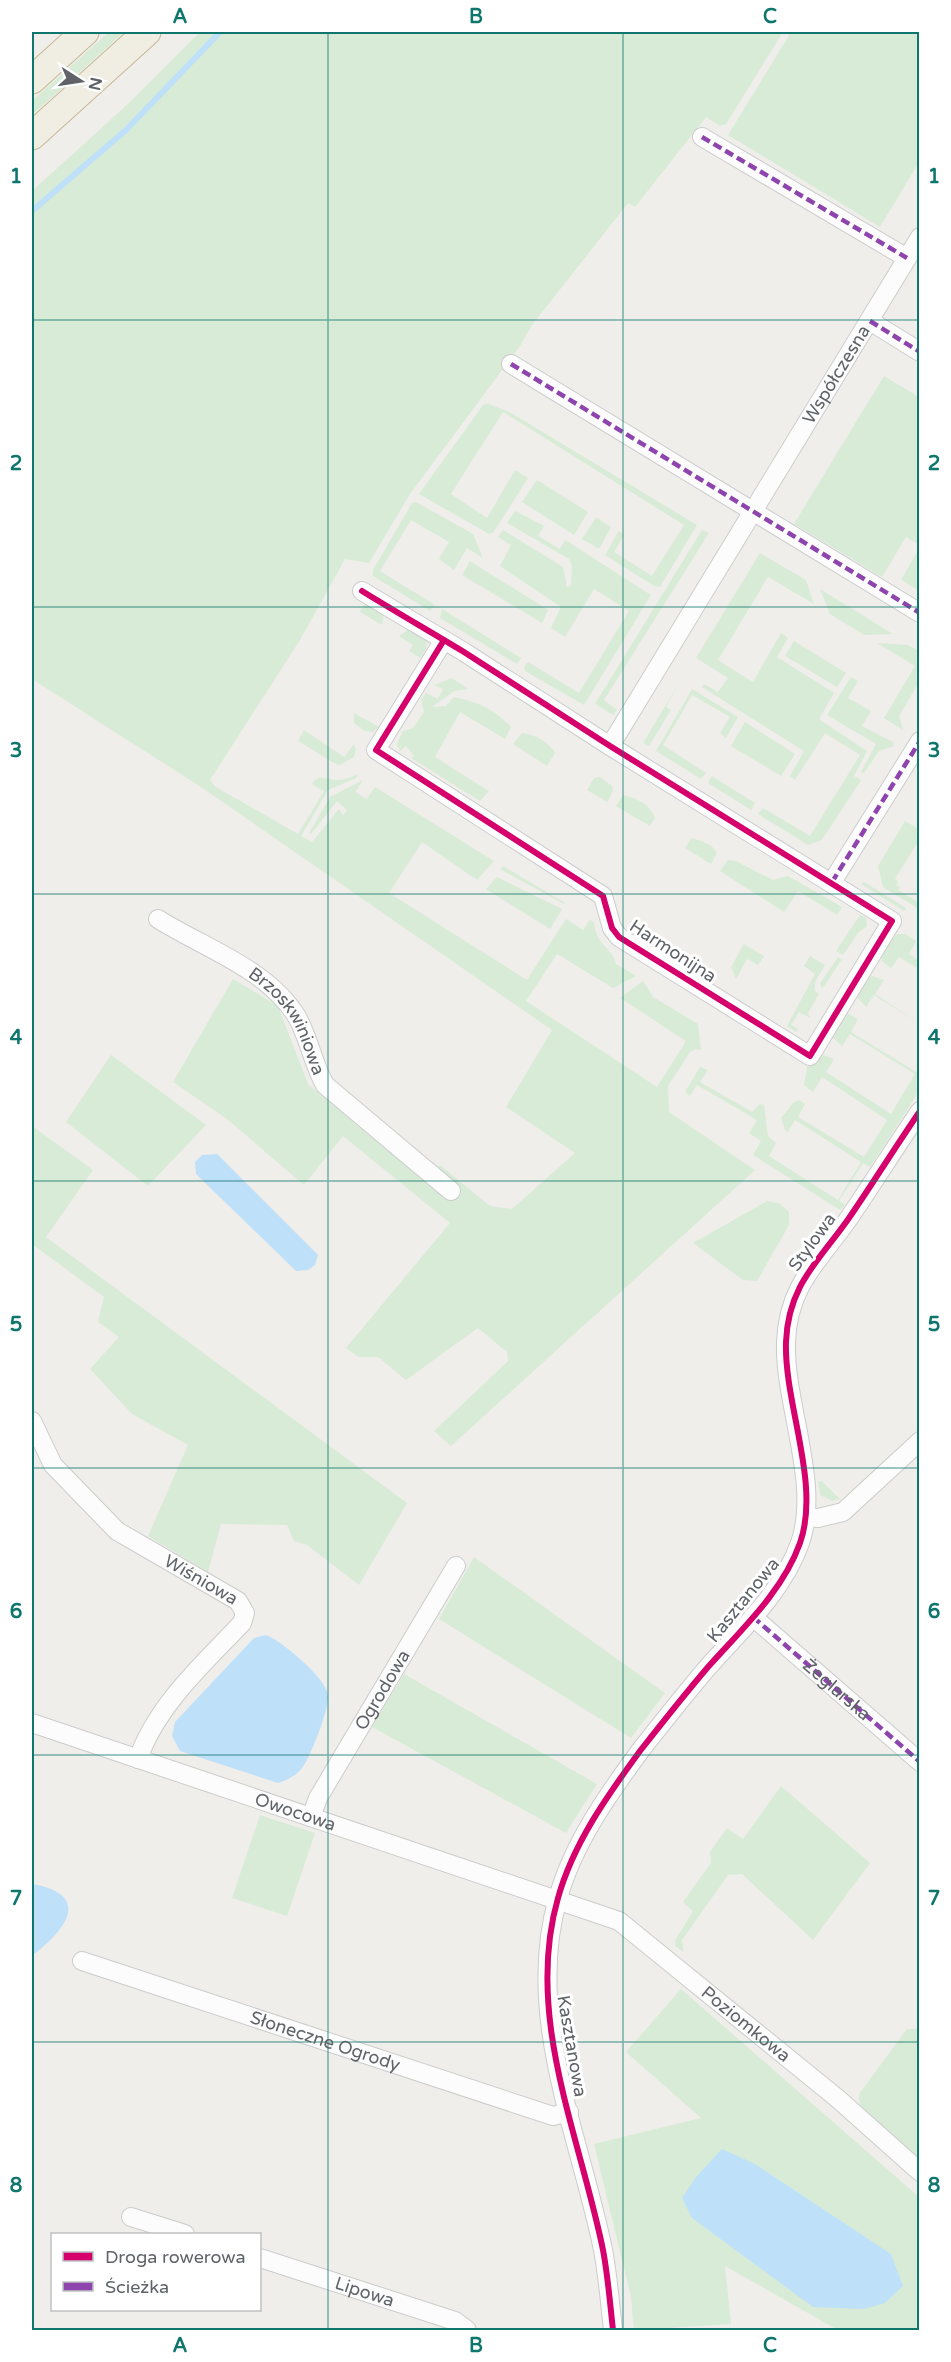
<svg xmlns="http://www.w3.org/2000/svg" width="951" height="2362" font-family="'Varela Round',sans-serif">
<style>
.green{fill:#d8ebd6}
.water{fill:#bfe0f9}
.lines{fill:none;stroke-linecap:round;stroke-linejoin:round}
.stream{stroke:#bfe0f9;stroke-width:6}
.minor-casing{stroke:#cbcccc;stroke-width:20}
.highway-casing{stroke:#c8b996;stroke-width:29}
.minor{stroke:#fdfcfc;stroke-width:18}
.highway{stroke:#f0ede3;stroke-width:27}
.quiet{stroke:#8e44ad;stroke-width:4.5;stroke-dasharray:9 4.5;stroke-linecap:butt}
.cycleway-casing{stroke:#fff;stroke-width:10}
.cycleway{stroke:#d6006c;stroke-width:6}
.grid{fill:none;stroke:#0f766e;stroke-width:1.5;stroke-opacity:0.55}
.labels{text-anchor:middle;stroke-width:6;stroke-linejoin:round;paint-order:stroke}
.street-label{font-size:18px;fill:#5f6368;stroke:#fff}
.neatline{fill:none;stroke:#0f766e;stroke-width:2}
.grid-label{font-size:20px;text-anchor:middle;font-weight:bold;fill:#0f766e}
</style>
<rect width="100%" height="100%" fill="#efeeea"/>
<path class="green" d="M109 32H124L32 115V101Z
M200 32H783L726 124 720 126 706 117 635 207 628 203 532 325 520 346 410 494 369 563 345 559 300 640 210 780 216 787 298 834 324 791 312 784C319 772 327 780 338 780 345 780 351 777 358 774L356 778 328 790 301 836 312 842 339 809 343 815 347 810 337 801 311 834 309 833 330 797 363 780 355 792 367 799 375 787 494 861 477 880 422 842 389 893 527 980 566 919 583 930 590 920 594 922C596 947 612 946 616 964L636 976 613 988 557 954 526 1001 657 1087 686 1041 620 998 643 981 653 997 698 1024 701 1050 696 1049 690 1052 668 1086 669 1112 755 1170 451 1446 434 1431 508 1361 507 1352 478 1328 406 1380 378 1357H358L346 1348 450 1223 343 1136 304 1185 227 1119 173 1082 233 979 278 1006 308 1084 425 1182 440 1165 490 1206 512 1209 575 1153 506 1107 552 1030 204 789 32 679V191L129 103Z
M791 32H919V162L880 227 728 135Z
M884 376 919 397 920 545 906 537 882 577 794 524Z
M487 403 511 413 697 525 660 587 654 586 605 555 619 531 624 535 614 552 652 576 684 525 503 412 451 494 487 518 515 470 528 478 493 533 489 534 419 494 483 405Z
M537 480 588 512 574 535 522 502Z
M416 502 473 534 483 558 467 548 454 570 439 559 449 542 411 520 380 571 435 605 430 611 373 576V570L412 503Z
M515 511 544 526 538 536 560 549 565 540 651 595 584 705 525 671 524 667 528 662 579 693 629 611 594 589 565 637 551 628 561 607 500 566 511 545 498 537 503 530 563 567 567 587 571 586 572 566 569 559 507 523Z
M596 517 611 527 599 549 582 539Z
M702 530 709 533 604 700 617 710 613 715 595 704Z
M919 549V591L901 580Z
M760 553 806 580 814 604 768 577 718 660 753 682 781 633 788 638 777 657 834 693 819 719 867 751 854 776 861 780 822 840 808 845 758 814 763 808 810 836 860 755 825 733 795 780 790 776 804 751 702 687 704 684 718 692 728 678 696 658Z
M470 561 548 610 542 623 462 575Z
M820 589 893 634 864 635 830 614Z
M369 604 384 613 382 625 360 612 363 606Z
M442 609 521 658 517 664 440 618Z
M409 629 427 640 426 649 420 658 409 651 413 645 399 636Z
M794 641 846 673 837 687 785 656Z
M877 643 908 645 919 651V682L899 716 903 730 884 718 915 666Z
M851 677 858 681 848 698 871 711 862 726 893 742 894 746 879 751 864 773 861 772 876 744 827 715Z
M452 678 468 689 454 691 432 707 446 706 454 697C478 702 494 709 511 727L505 739 460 712 435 757 489 791 480 801 411 758 414 756 406 746 400 751 397 744 403 731 413 728 424 712 421 700 426 693 438 699 443 689 434 685Z
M679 683 666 707 671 710 649 746 643 743Z
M692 689 738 717 726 738 720 733 730 717 692 695 663 745 706 773 701 779 656 751Z
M354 713 379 727 372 732 365 731 354 723Z
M745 722 795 754 781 776 731 746Z
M304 730 344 757 354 744 356 749 354 757 340 765 334 763 298 741Z
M522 733C536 735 547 741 555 753L547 766 513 744Z
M712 776 755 803 751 810 708 783Z
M600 777 612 786 613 791 607 802 587 790 594 778Z
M623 795C637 798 650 804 655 818L650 826 616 806Z
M905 821 919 829V840L895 879 898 881 896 885 900 887 898 890 919 903V909L883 887 878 866Z
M691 838C701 841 712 843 717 853L711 864 685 848Z
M728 860 736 861 773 880 788 876 842 907 837 915 798 891 784 912 720 871Z
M503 866 565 903 564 904 500 869Z
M497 877 562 909 550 929 486 889Z
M864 882 906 908 904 911 861 884Z
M860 915 866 918 867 926 858 933 843 955 836 951Z
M897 934H906L916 941 909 954 919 961V969L899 957 891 968 882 961V952Z
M744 944 764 956 758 965 747 959 736 979 731 967Z
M810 956 825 965 815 982V991L819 994 808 1013 810 1018 799 1012 791 1025 798 1029 796 1032 787 1026 815 974 804 966Z
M838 957 842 959 822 989 820 984Z
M872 976 884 980 875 994 919 1023 874 995 866 1007 856 996 866 979Z
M849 1014 858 1019 851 1032 916 1072 919 1068V1091L870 1167 863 1163 839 1201 845 1205 840 1210 753 1155 761 1141 749 1133 757 1120 697 1085 690 1096 685 1092 700 1067 708 1070 700 1082 752 1112 760 1104 764 1105 768 1136 776 1143 769 1156 838 1200 861 1162 795 1120 788 1132 785 1130 781 1118 793 1103 799 1100 805 1104 798 1117 864 1157 887 1120 822 1077 813 1092 804 1085 808 1063 818 1053 834 1059 826 1072 891 1114 915 1074 850 1034 842 1046 831 1036 843 1015Z
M111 1055 206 1125 148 1186 66 1122Z
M32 1126 93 1170 46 1237 407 1503 359 1585 307 1545 294 1541 287 1525 221 1524 208 1572 148 1536 188 1445 132 1414 90 1369 119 1337 98 1322 104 1297 32 1244Z
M767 1201 779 1203 789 1212V1225L757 1281 743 1280 693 1243Z
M818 1481 823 1482 840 1499 832 1501 820 1495Z
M474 1557 665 1693 631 1738 439 1619Z
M404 1674 597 1784 566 1833 372 1727Z
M781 1786 870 1863 813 1940 742 1874 728 1875 682 1940 684 1952 675 1946 676 1939 693 1911 683 1902 711 1863 710 1852 727 1828 743 1839Z
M260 1815 315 1833 287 1916 232 1898Z
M681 1989 919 2197V2330H838L725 2266 731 2324 634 2330 631 2297 594 2144 701 2118 626 2052Z
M919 2026V2160L860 2109 859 2094 907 2029H917Z"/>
<path class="water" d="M217 1154 318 1255 315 1265 308 1270 296 1271 196 1174 195 1162 202 1155Z
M266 1635C282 1641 326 1678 328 1695 330 1707 311 1755 304 1765 298 1775 288 1780 278 1783L180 1751 172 1736 175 1722 254 1638Z
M33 1884C95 1896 63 1932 32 1956Z
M722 2149 755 2164 891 2254 903 2286 885 2303 864 2309 813 2307 692 2218 682 2198 696 2177Z"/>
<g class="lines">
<path class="stream" d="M32 211 126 130 220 32"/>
<g class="minor-casing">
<g id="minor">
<path d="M702 137 907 258"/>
<path d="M870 321 920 352"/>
<path d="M511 364 920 613"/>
<path d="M362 591C396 612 431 632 464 652L610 746 892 921 810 1056 619 937 612 928 603 896 376 750 444 640"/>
<path id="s1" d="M610 746 920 237"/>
<path d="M832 882 920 741"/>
<path id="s2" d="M158 919C204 948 268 969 297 1017 309 1038 313 1064 325 1085L451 1191"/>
<path id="s3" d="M32 1421 53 1465 117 1531 238 1601 245 1613 242 1623C204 1663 157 1705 138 1759"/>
<path d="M806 1517 818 1518 843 1512 920 1441"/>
<path id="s4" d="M753 1617 920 1762"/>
<path id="s5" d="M32 1723 619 1921 837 2098 920 2172"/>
<path id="s6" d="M311 1817 318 1798 456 1566"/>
<path id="s7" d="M82 1961 553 2116 569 2112"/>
<path d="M131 2217 185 2234"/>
<path id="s8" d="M260 2258 455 2321 467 2330"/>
<path d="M613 2330C610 2304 608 2276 603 2250 580 2136 524 2016 558 1898 573 1844 607 1796 640 1751 662 1723 685 1694 708 1667 742 1629 783 1591 800 1543 821 1484 784 1404 786 1342 788 1285 819 1261 849 1218 873 1183 896 1146 920 1111"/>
</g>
</g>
<g class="highway-casing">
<path id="highway" d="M32 80 85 32
M32 136 147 32"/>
</g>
<use href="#minor" class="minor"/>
<use href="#highway" class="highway"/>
<path class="quiet" d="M702 137 907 258
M870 321 920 352
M511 364 920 613
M832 882 920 741
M753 1617 920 1762"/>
<g class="cycleway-casing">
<path id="cycleway" d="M362 591C396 612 431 632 464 652L610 746 892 921 810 1056 619 937 612 928 603 896 376 750 444 640
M613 2330C610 2304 608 2276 603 2250 580 2136 524 2016 558 1898 573 1844 607 1796 640 1751 662 1723 685 1694 708 1667 742 1629 783 1591 800 1543 821 1484 784 1404 786 1342 788 1285 819 1261 849 1218 873 1183 896 1146 920 1111"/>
</g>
<use href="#cycleway" class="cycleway"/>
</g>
<path class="grid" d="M328 32V2330M623 32V2330M32 320H920M32 607H920M32 894H920M32 1181H920M32 1468H920M32 1755H920M32 2042H920"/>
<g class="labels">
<g class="street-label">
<text dy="6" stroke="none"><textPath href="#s1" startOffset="435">Współczesna</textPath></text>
<text transform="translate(673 951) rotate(33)" y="6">Harmonijna</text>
<text dy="6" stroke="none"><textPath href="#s2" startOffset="170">Brzoskwiniowa</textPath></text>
<text transform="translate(812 1242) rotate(-54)" y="6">Stylowa</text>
<text dy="6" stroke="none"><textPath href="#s3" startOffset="238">Wiśniowa</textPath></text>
<text transform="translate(743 1600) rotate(-51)" y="6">Kasztanowa</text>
<text dy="6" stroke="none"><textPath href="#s4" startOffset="111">Żeglarska</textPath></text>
<text dy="6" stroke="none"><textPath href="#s6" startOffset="146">Ogrodowa</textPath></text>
<text dy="6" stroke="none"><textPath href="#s5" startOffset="278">Owocowa</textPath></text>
<text dy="6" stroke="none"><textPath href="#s5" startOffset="783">Poziomkowa</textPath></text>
<text dy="6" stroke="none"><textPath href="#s7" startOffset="256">Słoneczne Ogrody</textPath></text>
<text transform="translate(572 2046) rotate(80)" y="6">Kasztanowa</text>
<text dy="6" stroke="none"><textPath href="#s8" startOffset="110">Lipowa</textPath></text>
</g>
</g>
<rect width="951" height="2362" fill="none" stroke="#ffffff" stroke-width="66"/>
<rect x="51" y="2233" width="210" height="78" fill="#ffffff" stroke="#bfc1c3" stroke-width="1.5"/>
<rect x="63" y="2252" width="30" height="9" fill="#d6006c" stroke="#bfc1c3" stroke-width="1.5"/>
<text x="105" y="2263" font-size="18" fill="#5f6368">Droga rowerowa</text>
<rect x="63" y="2282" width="30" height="9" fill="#8e44ad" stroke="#bfc1c3" stroke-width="1.5"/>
<text x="105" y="2293" font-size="18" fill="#5f6368">Ścieżka</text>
<g transform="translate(81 81) rotate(102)" stroke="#ffffff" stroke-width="4.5" paint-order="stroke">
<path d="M0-4.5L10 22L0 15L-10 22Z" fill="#5f6368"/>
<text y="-9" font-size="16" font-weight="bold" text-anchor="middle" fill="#5f6368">N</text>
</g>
<rect x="33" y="33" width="885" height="2296" class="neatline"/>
<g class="grid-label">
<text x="180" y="23">A</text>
<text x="476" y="23">B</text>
<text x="770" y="23">C</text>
<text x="16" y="183">1</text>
<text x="934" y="183">1</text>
<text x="16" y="470">2</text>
<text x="934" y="470">2</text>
<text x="16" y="757">3</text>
<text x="934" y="757">3</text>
<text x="16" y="1044">4</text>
<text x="934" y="1044">4</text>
<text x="16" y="1331">5</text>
<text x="934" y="1331">5</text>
<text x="16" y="1618">6</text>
<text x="934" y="1618">6</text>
<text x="16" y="1905">7</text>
<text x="934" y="1905">7</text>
<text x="16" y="2192">8</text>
<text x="934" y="2192">8</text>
<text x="180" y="2352">A</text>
<text x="476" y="2352">B</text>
<text x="770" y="2352">C</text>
</g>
</svg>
